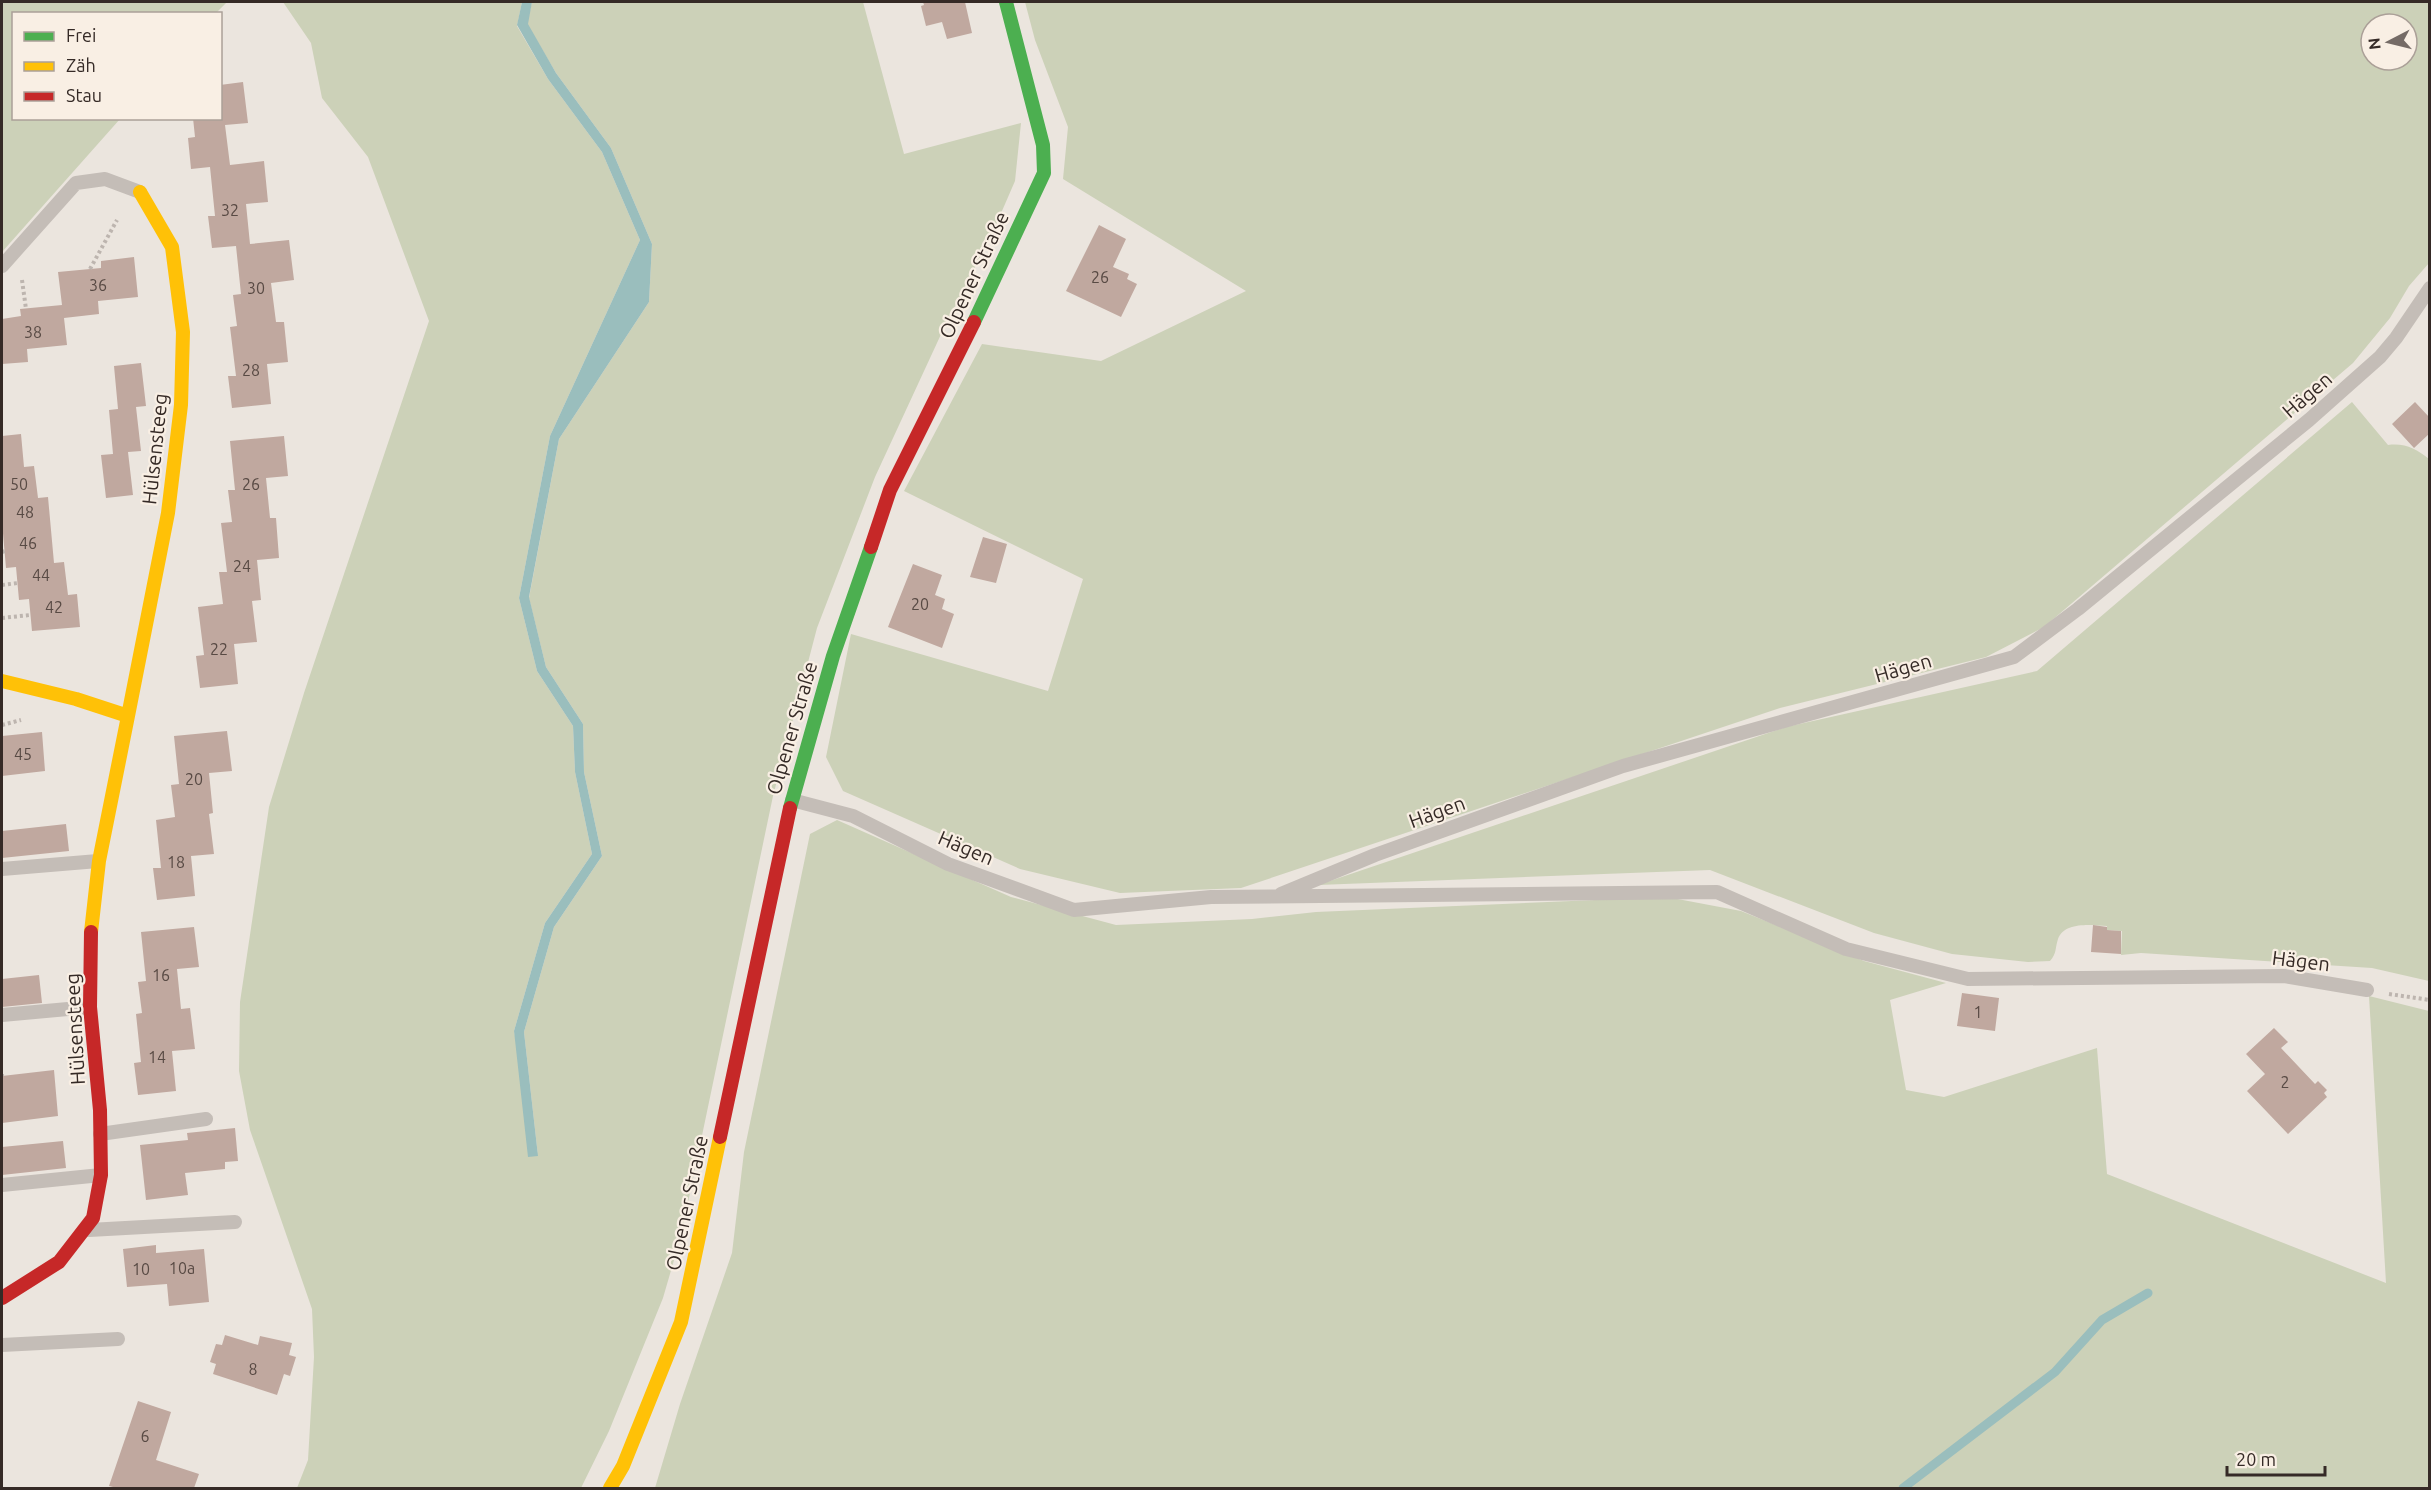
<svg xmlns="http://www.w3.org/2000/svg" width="2431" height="1490" font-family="Ubuntu,sans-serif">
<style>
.green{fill:#ccd1b8;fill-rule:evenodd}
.water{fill:#9abebd}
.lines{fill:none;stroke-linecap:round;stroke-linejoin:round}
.stream{stroke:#9abebd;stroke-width:9}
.building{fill:#c0a89f}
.path{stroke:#bdb5af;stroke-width:4;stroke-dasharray:3 3;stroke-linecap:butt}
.lane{stroke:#c4bdb7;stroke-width:14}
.fast{stroke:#4caf50;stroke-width:14}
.slow{stroke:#ffc107;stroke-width:14}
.jam{stroke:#c62828;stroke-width:14}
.labels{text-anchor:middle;stroke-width:4.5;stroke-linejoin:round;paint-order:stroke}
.number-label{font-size:16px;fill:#584a44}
.street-label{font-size:20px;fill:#352a26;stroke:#f9efe4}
</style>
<rect width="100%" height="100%" fill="#ebe5de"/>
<path class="green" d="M2 2H227L216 13 14 14V118L120 119 2 252Z
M283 2H522L517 26 548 79 602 152 640 240 550 436 519 598 537 671 573 726 575 772 592 854 545 923 514 1031 538 1156 524 1032 554 927 602 856 584 772 583 724 546 667 529 598 559 439 649 302 652 244 611 148 556 73 527 24 532 2H863L904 154 1021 123 1015 181 992 234 943 330 875 477 817 628 773 796 681 1236 663 1298 609 1431 581 1488H297L308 1460 314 1357 312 1309 250 1130 239 1071 240 1002 269 807 304 693 429 321 368 157 322 98 311 43Z
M1025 2H2429V263L2409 286 2390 318 2353 363 2044 627 1986 657 1780 708 1241 888 1120 893 1020 869 843 791 826 757 851 634 1048 691 1083 579 904 491 982 344 1101 361 1246 291 1063 179 1068 127 1035 40ZM2371 24H2407V60H2371Z
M2352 402 2388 445C2406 443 2416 449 2429 459V981L2372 968 2141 953 2121 955 2122 931 2107 930V926C2093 925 2064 921 2058 939 2055 948 2057 953 2050 961L2028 962 1952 954 1874 933 1710 870 1318 885 1786 727 2037 671Z
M837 820 1011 897 1116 925 1252 919 1316 912 1667 897 1741 911 1864 961 1946 983 1890 1000 1906 1090 1944 1097 2097 1048 2107 1174 2386 1283 2369 996 2429 1011V1488H655L680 1404 732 1253 744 1152 810 834Z"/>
<path class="water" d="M522 2H532L528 24 556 73 611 148 652 244 649 302 559 439 529 597 546 667 583 724 584 772 602 856 554 927 524 1032 538 1156 528 1157 514 1031 545 923 592 854 575 772 573 726 537 671 519 598 550 436 640 240 602 152 548 79 517 25Z"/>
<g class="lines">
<path class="stream" d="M1903 1488 2055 1372 2102 1320 2148 1293"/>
</g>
<path class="building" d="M923 2H965L972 33 947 39 942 22 926 26 921 6 924 5Z
M243 82 248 123 225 125 230 165 264 161 268 202 246 204 250 244 289 240 294 280 271 283 276 322H284L288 362 267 364 271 404 232 408 228 376H236L230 327 237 326 233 295 241 294 236 246 212 248 208 216H215L210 167 191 169 188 138 195 137 193 118H220V85Z
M1099 225 1126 239 1113 267 1129 274 1127 279 1137 284 1121 317 1066 291Z
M134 257 138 297 98 301 99 314 64 318 67 345 27 349 28 362 2 364V319L21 316 20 309 62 305 58 272 101 268V261Z
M141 363 146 406 136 407 141 451 128 452 133 495 106 498 101 455 113 454 109 410 118 409 114 366Z
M2415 402 2430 418V433L2414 448 2392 424Z
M21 434 24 467 34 466 38 498 48 497 54 563 64 562 68 595 77 594 80 627 32 631 29 599 19 600 16 567 6 568 2 522V436Z
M284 436 288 476 266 478 270 518H276L279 558 257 560 261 600 252 601 257 642 234 644 238 684 200 688 196 656 204 655 198 607 223 604 219 572H227L221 523 232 522 228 490H235L230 441Z
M983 537 1007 544 996 583 970 577Z
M913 564 942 575 935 595 945 599 942 609 954 614 942 648 888 627Z
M227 731 232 771 209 773 213 813 209 814 214 854 191 856 195 896 157 900 153 868H161L156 820 175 817 171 785 179 784 174 736Z
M42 732 45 771 2 776V736Z
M66 824 69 851 2 858V831Z
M2093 925 2107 927V930L2121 931V954L2091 952Z
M194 927 199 967 177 969 181 1009 190 1008 195 1049 172 1051 176 1091 138 1095 134 1063 141 1062 136 1014 142 1013 138 982 146 981 141 932Z
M39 975 42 1003 2 1007V979Z
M1962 993 1999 998 1995 1031 1957 1026Z
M2274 1028 2288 1042 2281 1048 2315 1084 2318 1081 2327 1090 2324 1093 2327 1097 2288 1134 2247 1091 2265 1074 2246 1054Z
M54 1070 58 1116 2 1123V1076Z
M235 1128 238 1161 225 1162V1169L185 1173 188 1195 146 1200 140 1145 188 1140 187 1133Z
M63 1141 66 1168 2 1175V1147Z
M156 1245V1253L204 1249 209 1302 169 1306 167 1284 127 1287 123 1249Z
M225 1335 258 1345 260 1336 292 1343 289 1355 296 1357 290 1376 284 1374 277 1395 213 1374 216 1364 210 1362 216 1344 222 1345Z
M138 1401 171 1412 156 1460 199 1474 194 1488H117L109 1486Z"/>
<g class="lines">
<path class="path" d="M90 269 117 220
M22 280 26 309
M2 552 5 551
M2 585 18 583
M2 618 30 615
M2 725 21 720
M2389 994 2430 1000
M2 1074V1076"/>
<path class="lane" d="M2 266 76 183 105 179 140 192
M792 800 853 816 948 864 1074 910 1211 897 1717 892 1846 949 1968 979 2284 976 2367 990
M2 869 98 861
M1281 894 1375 855 1623 766 2014 657 2078 609 2309 420 2380 357 2396 338 2430 288
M2 1015 90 1007
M100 1134 206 1119
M2 1185 101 1175
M89 1230 235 1222
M2 1345 118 1339"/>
<path class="fast" d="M974 322 1044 173 1043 145 1006 2
M790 808 833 656 871 547"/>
<path class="slow" d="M2 681 76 699 128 716 99 861 91 932
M128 716 168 513 181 405 183 332 172 247 140 192
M610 1488 623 1466 681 1322 720 1137"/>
<path class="jam" d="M871 547 890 490 974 322
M720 1137 790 808
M2 1298 59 1262 93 1218 101 1175 100 1110 90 1007 91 932"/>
</g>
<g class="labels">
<g class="number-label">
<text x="230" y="216">32</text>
<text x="1100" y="283">26</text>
<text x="98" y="291">36</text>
<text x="256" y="294">30</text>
<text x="33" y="338">38</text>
<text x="251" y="376">28</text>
<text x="19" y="490">50</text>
<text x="251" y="490">26</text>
<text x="25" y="518">48</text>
<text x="28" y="549">46</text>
<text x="242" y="572">24</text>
<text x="41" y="581">44</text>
<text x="920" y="610">20</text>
<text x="54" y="613">42</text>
<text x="219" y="655">22</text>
<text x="23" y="760">45</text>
<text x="194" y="785">20</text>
<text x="176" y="868">18</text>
<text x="161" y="981">16</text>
<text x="1978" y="1018">1</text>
<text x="157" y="1063">14</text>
<text x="2285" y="1088">2</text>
<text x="182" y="1274">10a</text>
<text x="141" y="1275">10</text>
<text x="253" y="1375">8</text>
<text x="145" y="1442">6</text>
</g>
<g class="street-label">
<text transform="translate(974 275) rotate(-65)" y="7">Olpener Straße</text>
<text transform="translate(2307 395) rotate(-41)" y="7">Hägen</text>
<text transform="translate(155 449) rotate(-84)" y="7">Hülsensteeg</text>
<text transform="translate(1903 668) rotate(-16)" y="7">Hägen</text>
<text transform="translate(792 728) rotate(-74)" y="7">Olpener Straße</text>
<text transform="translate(1437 812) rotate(-20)" y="7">Hägen</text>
<text transform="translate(966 848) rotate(23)" y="7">Hägen</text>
<text transform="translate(2301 961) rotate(7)" y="7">Hägen</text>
<text transform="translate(75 1029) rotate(-93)" y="7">Hülsensteeg</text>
<text transform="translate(687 1203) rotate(-78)" y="7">Olpener Straße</text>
</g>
</g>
<rect width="2431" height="1490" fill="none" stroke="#352a26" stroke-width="6"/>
<rect x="12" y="12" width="210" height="108" fill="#f9efe4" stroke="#aba098" stroke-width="1.5"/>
<rect x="24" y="32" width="30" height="9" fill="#4caf50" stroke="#aba098" stroke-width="1.5"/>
<text x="66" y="42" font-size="18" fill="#352a26">Frei</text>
<rect x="24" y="62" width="30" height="9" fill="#ffc107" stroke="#aba098" stroke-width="1.5"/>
<text x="66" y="72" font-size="18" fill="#352a26">Zäh</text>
<rect x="24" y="92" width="30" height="9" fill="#c62828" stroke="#aba098" stroke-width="1.5"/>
<text x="66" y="102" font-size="18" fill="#352a26">Stau</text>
<g transform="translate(2389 42) rotate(263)"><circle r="28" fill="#f9efe4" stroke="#aba098" stroke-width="1.5"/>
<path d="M0-4.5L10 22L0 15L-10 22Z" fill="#756b66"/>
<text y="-9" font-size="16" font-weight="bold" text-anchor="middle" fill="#352a26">N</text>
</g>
<path d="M2227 1466v9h98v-9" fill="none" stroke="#352a26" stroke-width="3"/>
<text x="2236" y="1466" font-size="18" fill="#352a26" stroke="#f9efe4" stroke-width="4.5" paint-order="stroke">20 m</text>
</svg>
